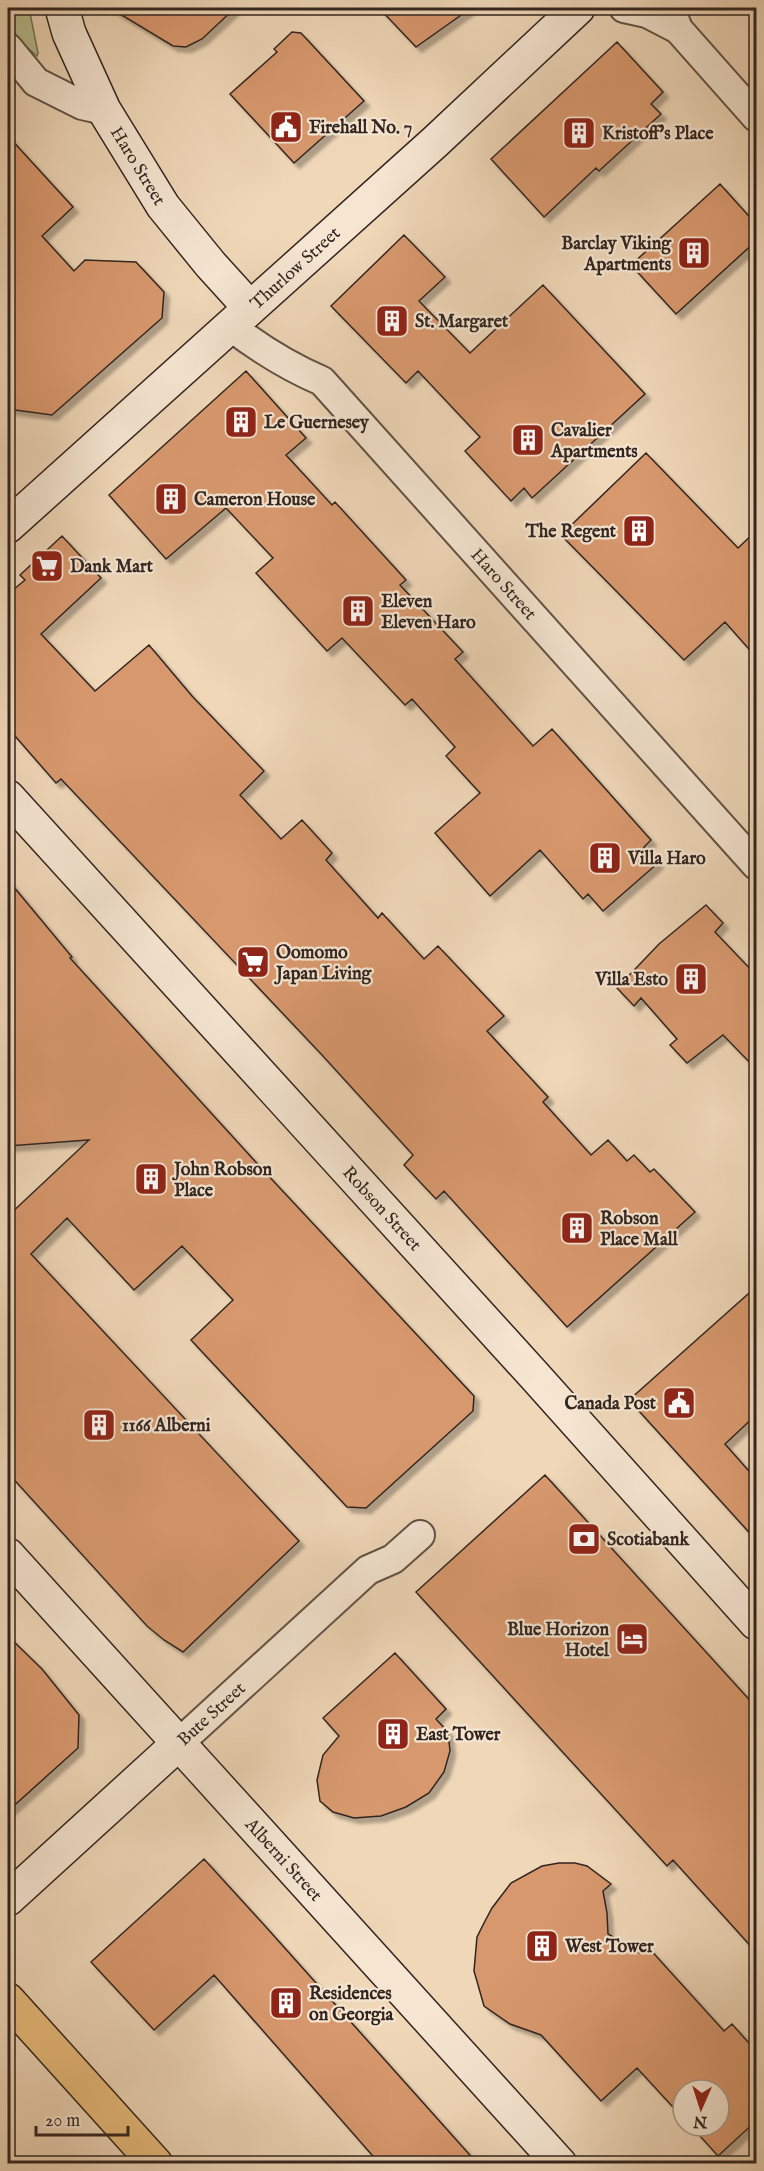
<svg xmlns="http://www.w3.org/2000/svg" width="764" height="2171" font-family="'IM FELL English',serif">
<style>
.green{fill:#b8be8f;stroke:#757258;stroke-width:1.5}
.building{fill:#d8986e;stroke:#322520;stroke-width:1.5;filter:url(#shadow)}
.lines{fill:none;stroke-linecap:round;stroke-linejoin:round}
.street-casing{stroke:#615246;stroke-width:32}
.secondary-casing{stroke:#322520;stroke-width:36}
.highway-casing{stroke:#322520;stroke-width:36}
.street{stroke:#f5e5d1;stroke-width:28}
.secondary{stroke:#f5e5d1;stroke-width:33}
.highway{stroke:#e8bc7c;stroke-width:33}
.labels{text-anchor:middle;stroke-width:4.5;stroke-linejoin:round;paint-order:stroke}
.poi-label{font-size:18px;font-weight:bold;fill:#322520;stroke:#f5e5d1;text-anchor:start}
.street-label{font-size:18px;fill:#322520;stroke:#f5e5d1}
</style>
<defs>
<filter id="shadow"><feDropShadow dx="5.5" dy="5.5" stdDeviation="1.5" flood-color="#0004"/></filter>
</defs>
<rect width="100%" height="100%" fill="#efd7b8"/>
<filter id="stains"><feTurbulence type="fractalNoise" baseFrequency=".00333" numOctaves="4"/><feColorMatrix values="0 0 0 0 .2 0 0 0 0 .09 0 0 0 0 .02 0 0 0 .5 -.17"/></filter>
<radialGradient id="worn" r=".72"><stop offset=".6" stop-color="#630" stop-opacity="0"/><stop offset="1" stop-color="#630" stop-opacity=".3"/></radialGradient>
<path class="green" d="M8 8H29L38 53 37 56 22 43 8 24Z"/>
<path class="building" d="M110 8H235L202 39 186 47 173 46Z
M379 8H471L416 47Z
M292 32 301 33 364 101 294 163 230 94 277 52 274 49Z
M617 42 663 92 651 104 661 114 599 171 596 168 544 217 491 159Z
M8 136 73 207 42 236 74 271 85 260 136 262 164 292 162 318 52 415 8 409Z
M720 184 756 224V241L676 314 631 265Z
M404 235 445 277 419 301 470 353 543 285 645 394 532 498 524 488 511 501 465 451 480 437 418 371 406 383 331 306Z
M246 371 306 438 286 455 332 505 335 502 406 580 400 585 463 652 455 659 533 746 552 729 651 840 644 847 658 863 603 911 588 894 583 899 540 850 490 896 435 833 480 793 446 756 455 747 412 699 405 705 342 638 327 651 256 573 273 558 226 508 166 559 109 495Z
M646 453 738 548 756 531V657L725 622 684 660 561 535Z
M62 536 101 578 41 634 95 691 149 645 192 696 264 771 240 795 281 839 302 820 332 853 326 860 378 918 382 913 424 959 438 946 504 1016 487 1031 548 1097 543 1102 591 1155 608 1140 627 1161 634 1155 650 1172 654 1169 695 1212 567 1327 444 1191 436 1199 404 1165 413 1155 322 1055 61 779 56 783 8 728V594L25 580 20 575Z
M8 880 72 957 70 958 264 1171 474 1396 473 1411 366 1508 347 1507 191 1340 233 1300 182 1246 134 1290 67 1218 31 1254 299 1541 183 1652 164 1640 147 1626 8 1473V1216L89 1140 8 1146Z
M706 905 723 923 715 932 756 975V1069L723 1035 687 1063 670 1045 677 1039 641 998 634 1006 617 988 659 944Z
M756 1287V1415L725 1444 756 1479V1540L629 1400Z
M545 1475 756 1707V1952L673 1860 667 1866 416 1592Z
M8 1636 42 1669 79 1715 78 1748 8 1811Z
M395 1653 446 1709 436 1719 448 1732 450 1751 444 1772 429 1793 406 1807 381 1816 354 1818 333 1812 320 1801 317 1780 323 1755 339 1736 323 1718Z
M204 1859 266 1927 477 2163H379L214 1975 154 2030 91 1962Z
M559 1863H575L587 1866 611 1884 603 1891 607 1913 608 1934 640 1953 647 1946 724 2031 732 2024 756 2051V2121L718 2156 691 2126H719V2090H683V2118L637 2068 601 2101 541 2035 510 2024 484 2006 474 1971 477 1937 484 1923 492 1908 511 1883 542 1866Z"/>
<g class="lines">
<g class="street-casing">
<g id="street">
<path d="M624 8 647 13 678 29"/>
<path d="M670 8 678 29 756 117"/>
<path d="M8 48 36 82 82 105 104 110"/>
<path id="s1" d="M230 326C260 349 289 367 322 381L756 865"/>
<path id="s2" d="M178 1744 368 1570 393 1559 420 1535"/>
</g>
</g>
<g class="secondary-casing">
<g id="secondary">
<path id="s3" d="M62 8 69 33 104 110 163 206 211 265 250 308"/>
<path id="s4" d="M8 526 435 142 578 8"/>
<path id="s5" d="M8 797 533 1374 756 1623"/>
<path id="s6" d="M8 1555 560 2164"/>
<path d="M8 1899 178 1744"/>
</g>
</g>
<g class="highway-casing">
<path id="highway" d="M8 2000 156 2164"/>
</g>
<use href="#street" class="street"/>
<use href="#secondary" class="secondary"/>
<use href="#highway" class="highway"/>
</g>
<defs>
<g id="civic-square" transform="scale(1.725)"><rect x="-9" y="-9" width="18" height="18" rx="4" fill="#8f2418" stroke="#f5e5d1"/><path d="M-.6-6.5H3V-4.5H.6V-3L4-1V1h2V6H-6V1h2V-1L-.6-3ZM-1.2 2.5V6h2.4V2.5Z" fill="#fff"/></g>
<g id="building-square" transform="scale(1.725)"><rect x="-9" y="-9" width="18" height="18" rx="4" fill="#8f2418" stroke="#f5e5d1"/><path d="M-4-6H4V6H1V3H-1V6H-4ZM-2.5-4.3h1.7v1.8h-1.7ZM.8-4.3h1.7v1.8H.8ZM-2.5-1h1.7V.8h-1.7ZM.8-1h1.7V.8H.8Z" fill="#fff"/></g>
<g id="supermarket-square" transform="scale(1.725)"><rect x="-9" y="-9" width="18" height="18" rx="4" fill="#8f2418" stroke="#f5e5d1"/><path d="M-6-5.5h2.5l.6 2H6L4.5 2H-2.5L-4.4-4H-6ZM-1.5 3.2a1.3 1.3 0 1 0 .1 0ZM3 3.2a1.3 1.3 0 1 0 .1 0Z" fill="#fff"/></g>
<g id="bank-square" transform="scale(1.725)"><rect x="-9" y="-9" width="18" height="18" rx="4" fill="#8f2418" stroke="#f5e5d1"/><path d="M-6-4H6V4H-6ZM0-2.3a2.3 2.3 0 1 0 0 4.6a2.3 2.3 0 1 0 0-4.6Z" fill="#fff"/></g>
<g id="hotel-square" transform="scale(1.725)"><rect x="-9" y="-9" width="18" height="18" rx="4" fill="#8f2418" stroke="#f5e5d1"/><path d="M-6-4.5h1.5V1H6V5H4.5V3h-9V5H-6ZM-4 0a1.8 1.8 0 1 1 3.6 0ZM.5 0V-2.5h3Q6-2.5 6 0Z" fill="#fff"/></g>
</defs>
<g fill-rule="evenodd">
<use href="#civic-square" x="286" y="127"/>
<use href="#building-square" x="579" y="133"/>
<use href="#building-square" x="694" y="253"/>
<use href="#building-square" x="392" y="321"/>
<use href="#building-square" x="241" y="422"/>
<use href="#building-square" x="528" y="440"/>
<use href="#building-square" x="171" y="499"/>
<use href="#building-square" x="639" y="531"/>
<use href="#supermarket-square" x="47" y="566"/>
<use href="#building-square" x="358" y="611"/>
<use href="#building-square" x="605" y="858"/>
<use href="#supermarket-square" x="253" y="962"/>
<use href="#building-square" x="691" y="979"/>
<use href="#building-square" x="151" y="1179"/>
<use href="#building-square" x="577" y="1228"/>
<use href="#civic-square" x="679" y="1403"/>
<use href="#building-square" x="99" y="1425"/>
<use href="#bank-square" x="584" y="1539"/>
<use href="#hotel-square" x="632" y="1639"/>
<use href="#building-square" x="393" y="1734"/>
<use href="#building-square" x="542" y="1946"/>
<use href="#building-square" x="286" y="2003"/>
</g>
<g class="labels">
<g class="poi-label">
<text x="309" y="133">Firehall No. 7</text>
<text x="602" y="139">Kristoff's Place</text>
<text x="671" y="249" text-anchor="end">Barclay Viking<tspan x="671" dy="21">Apartments</tspan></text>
<text x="415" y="327">St. Margaret</text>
<text x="264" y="428">Le Guernesey</text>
<text x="551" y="436">Cavalier<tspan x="551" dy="21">Apartments</tspan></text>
<text x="194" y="505">Cameron House</text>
<text x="616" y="537" text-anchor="end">The Regent</text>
<text x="70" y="572">Dank Mart</text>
<text x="381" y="607">Eleven<tspan x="381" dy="21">Eleven Haro</tspan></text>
<text x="628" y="864">Villa Haro</text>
<text x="276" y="958">Oomomo<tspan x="276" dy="21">Japan Living</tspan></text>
<text x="668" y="985" text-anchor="end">Villa Esto</text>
<text x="174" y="1175">John Robson<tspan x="174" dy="21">Place</tspan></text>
<text x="600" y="1224">Robson<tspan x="600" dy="21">Place Mall</tspan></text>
<text x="656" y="1409" text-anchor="end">Canada Post</text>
<text x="122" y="1431">1166 Alberni</text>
<text x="607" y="1545">Scotiabank</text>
<text x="609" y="1635" text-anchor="end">Blue Horizon<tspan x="609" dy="21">Hotel</tspan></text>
<text x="416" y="1740">East Tower</text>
<text x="565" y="1952">West Tower</text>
<text x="309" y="1999">Residences<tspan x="309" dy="21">on Georgia</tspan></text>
</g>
<g class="street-label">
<text dy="6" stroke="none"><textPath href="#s3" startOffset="176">Haro Street</textPath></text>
<text dy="6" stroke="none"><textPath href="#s4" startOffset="386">Thurlow Street</textPath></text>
<text dy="6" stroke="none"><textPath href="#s1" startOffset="380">Haro Street</textPath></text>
<text dy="6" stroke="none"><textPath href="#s5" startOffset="556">Robson Street</textPath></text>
<text dy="6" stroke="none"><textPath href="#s2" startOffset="45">Bute Street</textPath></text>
<text dy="6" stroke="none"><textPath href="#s6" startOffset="411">Alberni Street</textPath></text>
</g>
</g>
<rect width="764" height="2171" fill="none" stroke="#efd7b8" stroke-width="30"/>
<rect x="9" y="9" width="746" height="2153" fill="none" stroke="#322520" stroke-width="3"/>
<rect x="15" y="15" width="734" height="2141" fill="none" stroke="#322520" stroke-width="1.5"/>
<g transform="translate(701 2108) rotate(183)"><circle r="28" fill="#f5e5d1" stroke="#a7988a" stroke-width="1.5"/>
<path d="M0-4.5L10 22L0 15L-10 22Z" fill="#8f2418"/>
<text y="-9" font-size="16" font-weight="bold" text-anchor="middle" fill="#322520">N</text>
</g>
<path d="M36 2126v9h92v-9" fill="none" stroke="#322520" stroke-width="3"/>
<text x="45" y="2126" font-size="18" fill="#322520" stroke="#f5e5d1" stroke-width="4.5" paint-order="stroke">20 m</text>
<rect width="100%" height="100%" filter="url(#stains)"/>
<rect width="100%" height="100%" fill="url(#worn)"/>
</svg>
